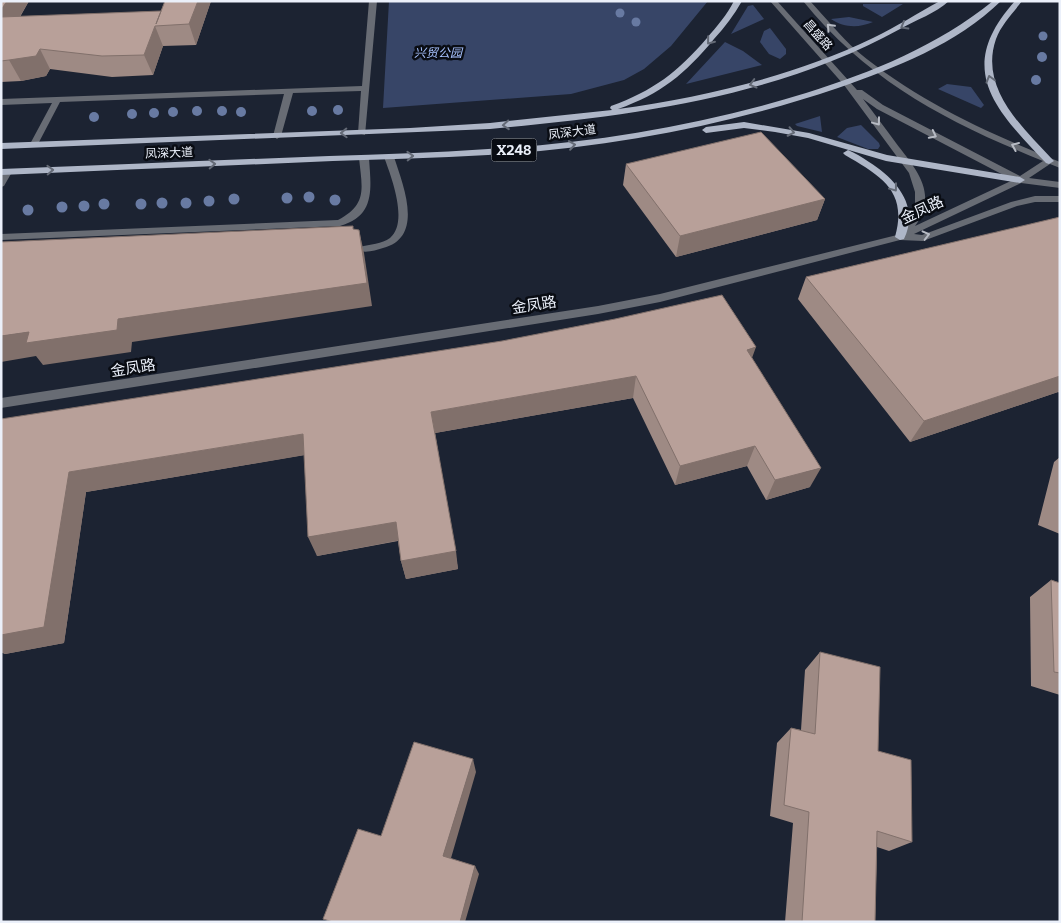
<svg xmlns="http://www.w3.org/2000/svg" width="1061" height="923" font-family="Bitter,'Noto Sans SC',serif">
<style>
.green{fill:#374567}
.lines{fill:none;stroke-linecap:round;stroke-linejoin:round}
.minor{fill:#686c74;fill-rule:evenodd}
.major{fill:#aeb6c7;fill-rule:evenodd}
.tree{fill:#687aa2}
.wall{fill:#9e8a84}
.shaded-wall{fill:#81706b}
.building{fill:#b8a099;stroke:#81706b}
.oneway{stroke:#646a76}
.oneway2{stroke:#b7bbc4}
.labels{text-anchor:middle;stroke-width:5;stroke-linejoin:round;paint-order:stroke}
.far-street-label{font-size:12px;fill:#ebf0fa;stroke:#090c13}
.far-park-label{font-size:12px;font-style:italic;fill:#a6c1fd;stroke:#090c13}
.shield{fill:#090c13;stroke:#a7acb5;stroke-width:1}
.shield-label{font-size:14px;font-weight:bold;fill:#ebf0fa}
.street-label{font-size:15px;fill:#ebf0fa;stroke:#090c13}
</style>
<rect width="100%" height="100%" fill="#1c2332"/>
<path class="green" d="M389 1H708L671 46 644 69 624 80 571 94 383 108Z
M863 4H903L882 17 863 6Z
M753 5 764 19 731 34 748 6Z
M849 17 873 22C859 28 844 28 831 19Z
M770 28 786 49V54L780 59 769 54 760 42 764 31Z
M725 42 743 51 762 65 686 84Z
M947 84 971 87 984 105 981 108 938 89Z
M820 116 822 132 797 126 795 124Z
M861 125 879 143 880 146 878 149H868L837 137 847 128Z"/>
<g class="lines">
<path class="minor" d="M369 1H377L365 135 358 133 361 91 293 93 281 136 277 139 273 136 284 94 60 102 38 144 34 147 30 144 52 103 1 105V99L362 86Z
M770 1H777L857 90H862L883 105 1020 176 1043 161C947 122 869 82 803 1H810C826 18 840 36 857 51 917 101 988 133 1060 162V168L1050 164 1029 178 1060 182V188L1021 183 914 234 922 235 1011 202 1035 196H1060V202H1035L1017 206 923 241 900 240 660 302 598 314 1 408V398L598 306 660 294 897 235 909 220 915 208V192L909 173 844 85ZM863 99 877 109 1013 180 915 226C939 194 916 169 896 143 885 128 874 113 863 99Z
M389 154 394 157C403 185 425 237 383 248 376 250 368 253 360 251V247C370 244 382 244 390 238 409 222 391 176 384 157Z
M364 155 369 158C371 188 376 216 340 226L1 240V234L338 220C368 204 362 188 359 158Z
M7 169 12 172 4 186 1 187V174L4 170Z"/>
<path class="major" d="M734 1H742C734 15 725 27 714 39 685 74 661 94 618 109 705 97 794 76 873 38 896 27 918 13 940 1H949C936 13 916 20 900 29 775 98 629 116 490 129L1 149V143L410 128 490 123 612 110 610 108 611 106C653 91 678 72 707 38 717 26 727 15 734 1Z
M993 1H1001C957 44 895 68 838 88 726 126 606 148 488 155 436 158 384 159 333 161 222 166 112 170 1 175V169C111 165 220 160 329 156 382 154 435 153 488 149 595 143 703 125 806 93 873 72 937 46 993 1Z
M1015 1H1022C1013 13 1001 25 996 39 979 88 1022 127 1052 159L1054 161 1049 164 1046 163C995 109 954 69 1015 1Z
M744 122 809 133 887 155 1020 177 1025 180 1020 183 886 161 808 138 775 132 744 128 706 133 702 130 706 127Z
M848 150C855 153 862 157 869 162 896 179 920 206 904 239L900 240 895 237C908 191 881 176 845 155L843 153Z"/>
</g>
<g class="tree">
<circle cx="620" cy="13" r="4.5"/>
<circle cx="636" cy="22" r="4.5"/>
<circle cx="1043" cy="36" r="4.5"/>
<circle cx="1042" cy="57" r="5"/>
<circle cx="1036" cy="80" r="5"/>
<circle cx="338" cy="110" r="5"/>
<circle cx="197" cy="111" r="5"/>
<circle cx="222" cy="111" r="5"/>
<circle cx="312" cy="111" r="5"/>
<circle cx="173" cy="112" r="5"/>
<circle cx="241" cy="112" r="5"/>
<circle cx="154" cy="113" r="5"/>
<circle cx="132" cy="114" r="5"/>
<circle cx="94" cy="117" r="5"/>
<circle cx="309" cy="197" r="5.5"/>
<circle cx="287" cy="198" r="5.5"/>
<circle cx="234" cy="199" r="5.5"/>
<circle cx="335" cy="200" r="5.5"/>
<circle cx="209" cy="201" r="5.5"/>
<circle cx="162" cy="203" r="5.5"/>
<circle cx="186" cy="203" r="5.5"/>
<circle cx="104" cy="204" r="5.5"/>
<circle cx="141" cy="204" r="5.5"/>
<circle cx="84" cy="206" r="5.5"/>
<circle cx="62" cy="207" r="5.5"/>
<circle cx="28" cy="210" r="5.5"/>
</g>
<path class="wall" d="M1 1H29L20 17 161 11 165 1H211L196 45 163 46 153 75 112 77 50 69 46 76 21 81 1 82Z
M626 164 825 199 817 220 676 257 623 185Z
M1060 217V393L1058 392 910 442 798 299 806 277Z
M752 358 810 487 766 500 747 466 675 485 633 398 435 433 458 569 406 579 401 561 398 541 317 556 304 455 86 492 64 643 5 654 1 652V419Z
M1060 457V534L1038 525 1054 462Z
M1051 580 1060 583V695L1031 686 1030 597Z
M820 652 878 751 912 842 889 851 877 847 875 922H785L793 823 770 816 777 743 791 728 801 730 805 670Z"/>
<path class="shaded-wall" d="M7 1H29L1 48V10Z
M198 1H211L196 45 189 24Z
M155 26 163 46 153 75 144 55Z
M40 49 50 69 46 76 21 81 9 60Z
M825 199 817 220 676 257 680 236Z
M359 230 364 253 372 306 132 342 131 352 43 365 36 356 1 362V336L118 319Z
M756 347 748 369 747 350Z
M636 376 633 398 435 433 431 412Z
M1060 376V390L1058 392 910 442 924 421Z
M303 434 311 454 86 492 64 643 5 654 1 652V635L69 472Z
M755 446 747 466 675 485 680 466Z
M821 468 810 487 766 500 775 480Z
M396 522 401 540 317 556 308 537Z
M456 551 458 569 406 579 401 561Z
M473 759 476 772 449 865 443 856Z
M475 866 479 874 465 922H460Z"/>
<path class="building" d="M1 1H7L1 10Z
M165 1H198L189 24 155 26 144 55 102 56 40 49 36 56 9 60 1 61V17L161 11 156 24Z
M761 132 825 199 680 236 626 164Z
M1060 217V376L924 421 806 277Z
M353 226V229L359 230 367 283 118 319 117 330 26 343 29 332 1 336V242Z
M722 295 756 347 747 350 821 468 775 480 755 446 680 466 636 376 431 412 456 551 401 561 396 522 308 537 303 434 69 472 44 627 1 635V419L502 341 615 319Z
M1051 580 1060 583V673L1054 672Z
M820 652 880 667 878 751 911 760 912 842 877 831 875 922H802L809 812 784 805 791 728 815 734Z
M414 742 473 759 443 856 475 866 460 922H333L323 919 358 829 381 836Z"/>
<defs><path id="oneway-chevron" d="M-2-3.5L2.5 0L-2 3.5" fill="none" stroke-width="1.6" stroke-linecap="round" stroke-linejoin="round" transform="scale(1.25)"/></defs>
<g class="oneway">
<use href="#oneway-chevron" transform="translate(904 26) rotate(150)"/>
<use href="#oneway-chevron" transform="translate(710 41) rotate(129)"/>
<use href="#oneway-chevron" transform="translate(990 79) rotate(-106)"/>
<use href="#oneway-chevron" transform="translate(753 84) rotate(165)"/>
<use href="#oneway-chevron" transform="translate(506 125) rotate(176)"/>
<use href="#oneway-chevron" transform="translate(791 132) rotate(12)"/>
<use href="#oneway-chevron" transform="translate(344 133) rotate(178)"/>
<use href="#oneway-chevron" transform="translate(572 145) rotate(-8)"/>
<use href="#oneway-chevron" transform="translate(410 156) rotate(-2)"/>
<use href="#oneway-chevron" transform="translate(212 164) rotate(-2)"/>
<use href="#oneway-chevron" transform="translate(50 170) rotate(-2)"/>
<use href="#oneway-chevron" transform="translate(894 188) rotate(53)"/>
</g>
<g class="oneway2">
<use href="#oneway-chevron" transform="translate(830 27) rotate(-133)"/>
<use href="#oneway-chevron" transform="translate(877 122) rotate(53)"/>
<use href="#oneway-chevron" transform="translate(933 135) rotate(27)"/>
<use href="#oneway-chevron" transform="translate(1015 146) rotate(-157)"/>
<use href="#oneway-chevron" transform="translate(926 235) rotate(-14)"/>
</g>
<g class="labels">
<g class="far-street-label">
<text transform="translate(818 35) rotate(48)" y="4">昌盛路</text>
<text transform="translate(572 132) rotate(-7)" y="4">凤深大道</text>
<text transform="translate(169 153) rotate(-2)" y="4">凤深大道</text>
</g>
<g class="far-park-label">
<text x="438" y="57">兴贸公园</text>
</g>
<rect class="shield" x="491.5" y="138.5" width="45" height="23" rx="4"/>
<g class="shield-label">
<text x="514" y="155">X248</text>
</g>
<g class="street-label">
<text transform="translate(922 210) rotate(-25)" y="5">金凤路</text>
<text transform="translate(534 305) rotate(-9)" y="5">金凤路</text>
<text transform="translate(133 368) rotate(-9)" y="5">金凤路</text>
</g>
</g>
<rect width="1061" height="923" fill="none" stroke="#ebf0fa" stroke-width="5"/>
</svg>
